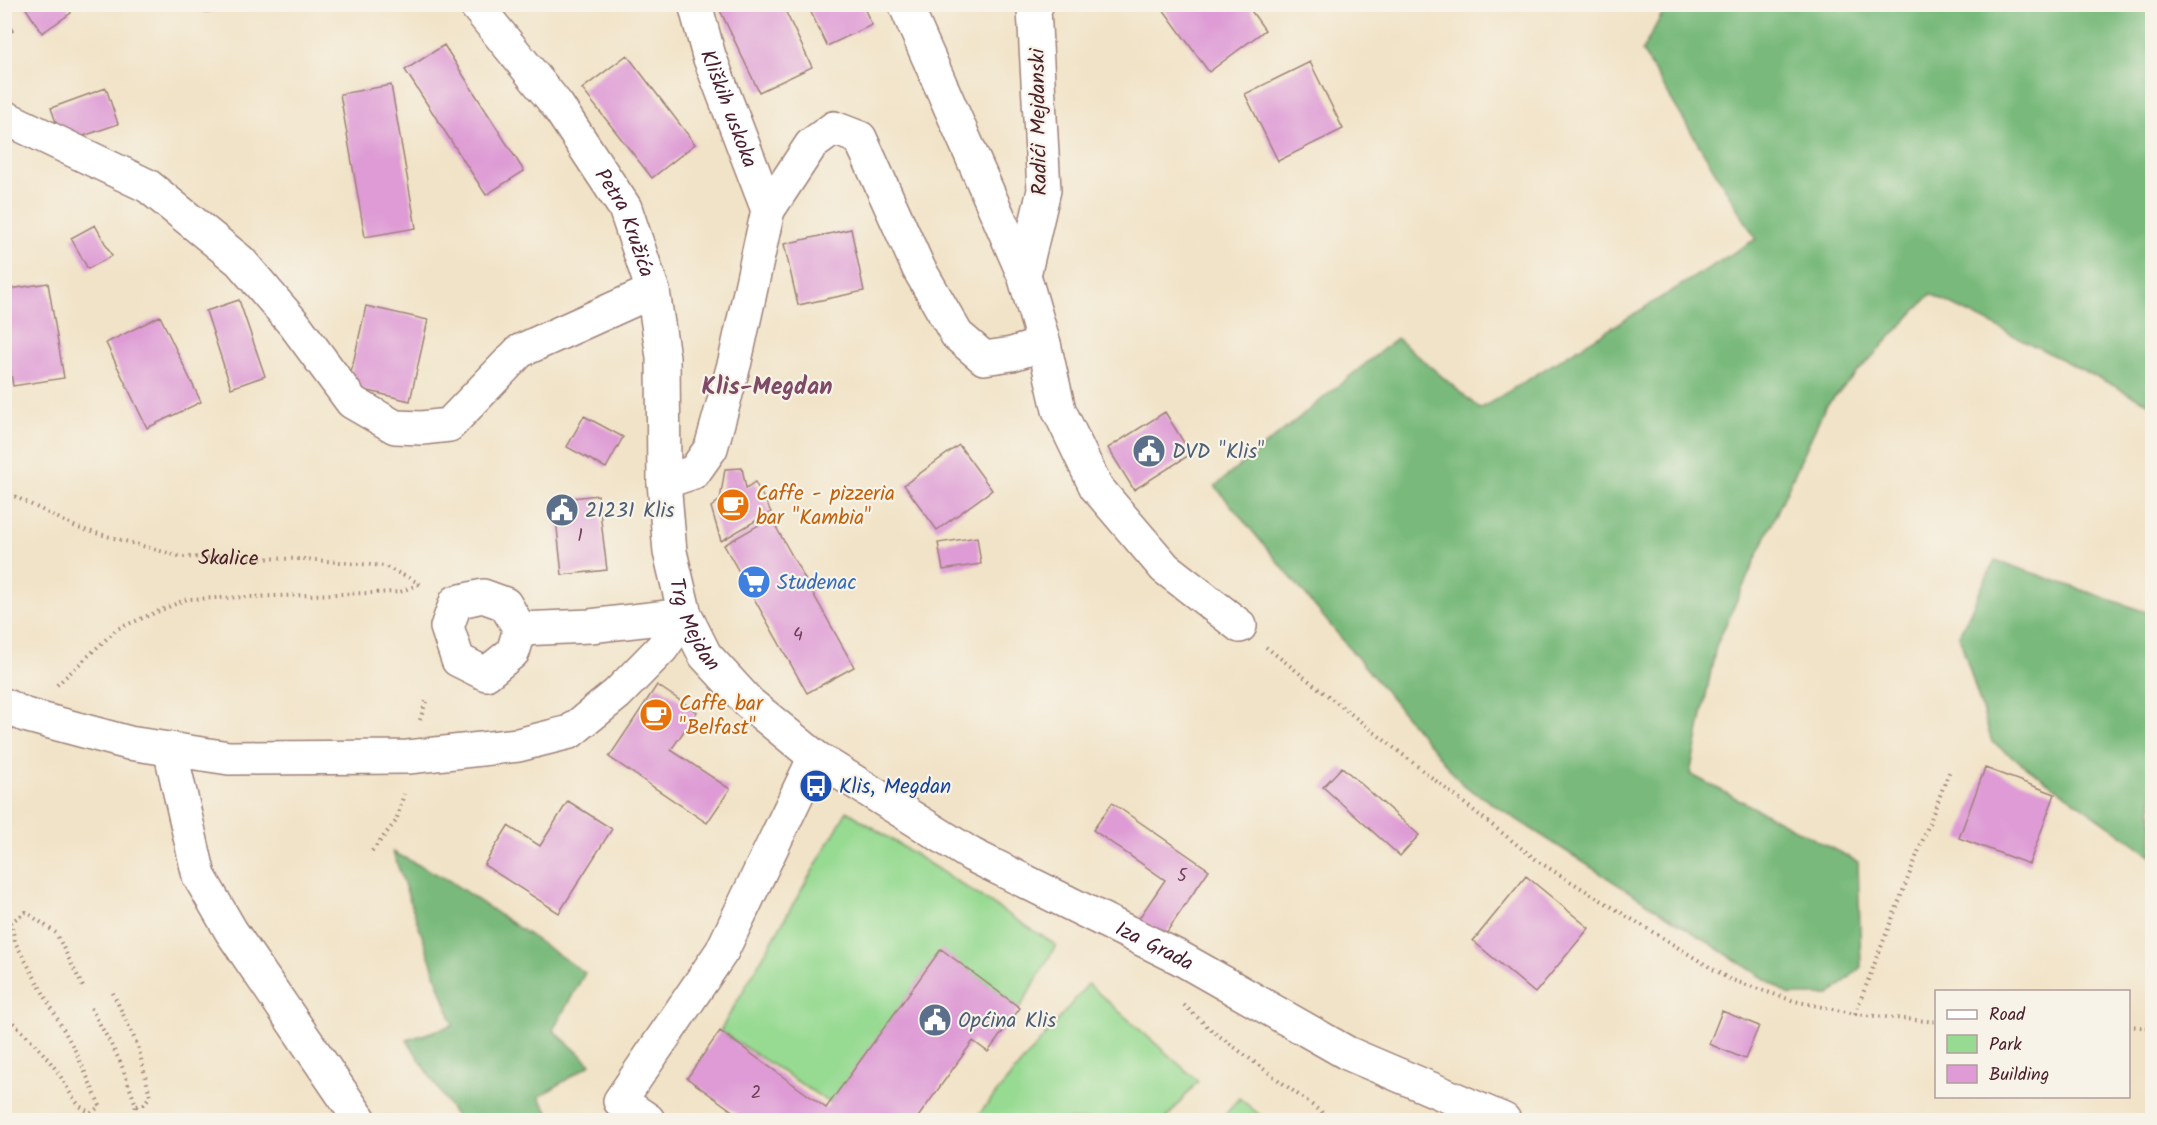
<svg xmlns="http://www.w3.org/2000/svg" width="2157" height="1125" font-family="Kalam,sans-serif">
<style>
.green{fill:#97da92;stroke:#707c5e;stroke-width:1.5}
.forest{fill:#79ba7c;stroke:#626c54;stroke-width:1.5}
.building{fill:#de9bd5}
.lines{fill:none;stroke-linecap:round;stroke-linejoin:round}
.minor-casing{stroke:#9e8179;stroke-width:36}
.path{stroke:#9e8179;stroke-width:4;stroke-dasharray:1.5 4.5;stroke-linecap:butt}
.minor{stroke:#fff;stroke-width:33}
.labels{text-anchor:middle;stroke-width:4.5;stroke-linejoin:round;paint-order:stroke}
.number-label{font-size:18px;fill:#6f3e56}
.street-label{font-size:21px;fill:#4a1f2b;stroke:#f7f3e8}
.service-label{font-size:21px;fill:#4e5e75;stroke:#f7f3e8;text-anchor:start}
.food-label{font-size:21px;fill:#c56008;stroke:#f7f3e8;text-anchor:start}
.shop-label{font-size:21px;fill:#366cbe;stroke:#f7f3e8;text-anchor:start}
.transit-label{font-size:21px;fill:#164399;stroke:#f7f3e8;text-anchor:start}
.quarter-label{font-size:24px;font-weight:bold;fill:#7e4a66;stroke:#f7f3e8}
</style>
<rect width="100%" height="100%" fill="#f7f3e8"/>
<filter id="ink" filterUnits="userSpaceOnUse"><feTurbulence type="fractalNoise" baseFrequency=".0167" numOctaves="2"/><feDisplacementMap in="SourceGraphic" scale="12" xChannelSelector="R" yChannelSelector="G"/><feConvolveMatrix kernelMatrix="1 2 1 2 8 2 1 2 1" color-interpolation-filters="sRGB"/></filter>
<filter id="wash" filterUnits="userSpaceOnUse"><feTurbulence type="fractalNoise" baseFrequency=".008" numOctaves="4" result="noise"/><feDisplacementMap in="SourceGraphic" scale="24" xChannelSelector="R" yChannelSelector="G"/><feGaussianBlur stdDeviation="1.35" result="paint"/><feColorMatrix in="noise" values="0 0 0 0 0 0 0 0 0 0 0 0 0 0 0 0 0 1.4 0 .05"/><feComposite in="paint" operator="in"/></filter>
<g filter="url(#wash)">
<rect width="100%" height="100%" fill="#f1e3c7"/>
<path class="green" d="M847 811 1056 945 1020 1008 941 950 830 1103 720 1031Z
M1088 984 1198 1081 1165 1120H974Z
M1239 1098 1266 1120H1221Z"/>
<path class="forest" d="M1667 5H2152V405L1931 294 1825 407 1716 646 1690 774 1858 862 1861 967 1830 995H1790L1463 785 1215 486 1397 338 1480 409 1756 239 1642 51Z
M1995 560 2152 614V856L1992 742 1959 635Z
M393 852 448 880 585 973 553 1030 591 1064 539 1097 553 1120H458L407 1040 453 1025Z"/>
<g id="blocks">
<path class="building" d="M23 4H66L71 13 42 33Z
M205 4H230L231 7 206 12Z
M717 4H782L812 67 759 92Z
M807 4H862L872 25 827 46Z
M1160 5H1247L1265 30 1209 72Z
M4 10 13 31 4 35Z
M444 45 524 171 486 195 405 70Z
M627 55 695 144 652 178 582 89Z
M1310 62 1343 129 1278 161 1245 94Z
M391 85 416 228 365 237 340 94Z
M106 88 118 124 63 143 51 108Z
M95 225 112 256 88 269 71 238Z
M851 229 864 291 798 305 784 244Z
M48 283 64 378 13 386 4 330V290Z
M239 300 265 376 231 388 206 311Z
M366 306 428 320 410 401 348 386Z
M160 316 201 402 147 428 106 343Z
M1165 412 1191 454 1134 490 1108 448Z
M584 416 623 437 606 468 567 447Z
M959 445 992 490 937 530 904 485Z
M742 468 746 488 755 482 771 512 721 541 711 507 720 500 725 469Z
M598 495 607 570 562 575 554 500Z
M771 518 854 667 807 693 724 545Z
M977 537 981 564 943 570 938 543Z
M657 685 697 712 671 750 730 789 707 823 609 757Z
M1342 767 1419 835 1400 856 1323 787Z
M1985 768 2055 794 2029 864 1959 838Z
M568 801 612 829 559 913 484 865 508 826 540 846Z
M1112 803 1209 870 1162 939 1137 921 1165 880 1093 830Z
M1526 876 1589 928 1535 993 1473 941Z
M941 949 1020 1008 988 1052 973 1041 916 1120H745L687 1078 720 1031 826 1108Z
M1722 1011 1759 1026 1745 1059 1709 1044Z"/>
</g>
</g>
<g filter="url(#ink)">
<use href="#blocks" fill-opacity="0" stroke="#9e8179" stroke-width="1.5"/>
<g class="lines">
<g class="minor-casing">
<g id="minor">
<path id="s2" d="M475 4 557 105 625 208 653 291 663 357 664 482 670 552 685 615 705 655 749 703 815 757 972 855 1180 958 1347 1053 1504 1120"/>
<path id="s3" d="M695 4 709 56 768 210"/>
<path d="M905 4 1024 275 1044 344 1059 410 1096 487 1165 568 1240 626"/>
<path d="M4 117 148 186 240 261 295 325 352 402 395 427 422 428 449 425 520 351 653 291"/>
<path d="M1024 275 1044 190 1034 9 1037 4"/>
<path d="M664 482 694 472 711 448 735 361 768 210 811 145 834 128 860 138 919 269 957 335 984 358 1012 354 1044 344"/>
<path d="M520 629 513 652 486 674 458 660 447 627 456 602 483 596 505 604 520 629 590 626 685 615"/>
<path d="M4 705 25 715 129 743 229 758 408 757 518 745 570 732 617 694 662 648 685 615"/>
<path d="M170 749 199 876 231 931 360 1120"/>
<path d="M648 1120 620 1101 722 951 815 757"/>
</g>
</g>
<g class="path">
<path id="s1" d="M4 491 78 528 182 557 304 559 384 566 423 585"/>
<path d="M1266 647 1539 862 1729 979 1794 1001 1855 1014 1936 1022"/>
<path d="M57 685 117 629 187 599 400 592 419 584"/>
<path d="M420 720 427 698"/>
<path d="M372 851 396 821 404 794"/>
<path d="M1184 1005 1210 1029 1332 1120"/>
<path d="M91 1008 120 1061 136 1105 144 1104 150 1096 138 1046 112 991"/>
<path d="M1855 1014 1950 770"/>
<path d="M4 1015C24 1032 44 1052 59 1074 69 1089 73 1105 91 1113L100 1106 77 1054 15 942 11 922 26 912 56 933 84 989"/>
<path d="M2128 1026 2152 1028"/>
<path d="M134 1120 136 1105"/>
</g>
<use href="#minor" class="minor"/>
</g>
</g>
<defs>
<g id="civic-disc" transform="scale(1.725)"><circle r="9.5" fill="#5c6f8a" stroke="#f7f3e8"/><path d="M-.6-6.5H3V-4.5H.6V-3L4-1V1h2V6H-6V1h2V-1L-.6-3ZM-1.2 2.5V6h2.4V2.5Z" fill="#fff"/></g>
<g id="cafe-disc" transform="scale(1.725)"><circle r="9.5" fill="#e8710a" stroke="#f7f3e8"/><path d="M-5.5-4.5H6V0H3Q3 3.5 0 3.5H-2.5Q-5.5 3.5-5.5 0ZM3-3.2v2h1.7v-2ZM-6 4.5H4V6H-6Z" fill="#fff"/></g>
<g id="supermarket-disc" transform="scale(1.725)"><circle r="9.5" fill="#3f7fe0" stroke="#f7f3e8"/><path d="M-6-5.5h2.5l.6 2H6L4.5 2H-2.5L-4.4-4H-6ZM-1.5 3.2a1.3 1.3 0 1 0 .1 0ZM3 3.2a1.3 1.3 0 1 0 .1 0Z" fill="#fff"/></g>
<g id="bus-disc" transform="scale(1.725)"><circle r="9.5" fill="#1a4fb4" stroke="#f7f3e8"/><path d="M-5-6H5V4H4V6H2V4H-2V6H-4V4H-5ZM-3.5-4V0h7V-4ZM-3.5 1.2v1.5H-2V1.2ZM2 1.2v1.5H3.5V1.2Z" fill="#fff"/></g>
</defs>
<g fill-rule="evenodd">
<use href="#civic-disc" x="1149" y="451"/>
<use href="#cafe-disc" x="733" y="505"/>
<use href="#civic-disc" x="562" y="510"/>
<use href="#supermarket-disc" x="754" y="582"/>
<use href="#cafe-disc" x="656" y="715"/>
<use href="#bus-disc" x="816" y="786"/>
<use href="#civic-disc" x="935" y="1020"/>
</g>
<g class="labels">
<g class="number-label">
<text x="580" y="541">1</text>
<text x="798" y="640">4</text>
<text x="1182" y="881">5</text>
<text x="756" y="1098">2</text>
</g>
<g class="street-label">
<text dy="7" stroke="none"><textPath href="#s3" startOffset="110">Kliških uskoka</textPath></text>
<text transform="translate(1038 122) rotate(-91)" y="7">Radići Mejdanski</text>
<text dy="7" stroke="none"><textPath href="#s2" startOffset="267">Petra Kružića</textPath></text>
<text dy="7" stroke="none"><textPath href="#s1" startOffset="237">Skalice</textPath></text>
<text dy="7" stroke="none"><textPath href="#s2" startOffset="680">Trg Mejdan</textPath></text>
<text dy="7" stroke="none"><textPath href="#s2" startOffset="1252">Iza Grada</textPath></text>
</g>
<g class="service-label">
<text x="1172" y="458">DVD "Klis"</text>
<text x="585" y="517">21231 Klis</text>
<text x="958" y="1027">Općina Klis</text>
</g>
<g class="food-label">
<text x="756" y="500">Caffe - pizzeria<tspan x="756" dy="24">bar "Kambia"</tspan></text>
<text x="679" y="710">Caffe bar<tspan x="679" dy="24">"Belfast"</tspan></text>
</g>
<g class="shop-label">
<text x="777" y="589">Studenac</text>
</g>
<g class="transit-label">
<text x="839" y="793">Klis, Megdan</text>
</g>
<g class="quarter-label">
<text x="767" y="394">Klis-Megdan</text>
</g>
</g>
<rect width="2157" height="1125" fill="none" stroke="#f7f3e8" stroke-width="24"/>
<rect x="1935" y="990" width="195" height="108" fill="#f7f3e8" stroke="#b29e9c" stroke-width="1.5"/>
<rect x="1947" y="1010" width="30" height="9" fill="#ffffff" stroke="#b29e9c" stroke-width="1.5"/>
<text x="1989" y="1020" font-size="18" fill="#4a1f2b">Road</text>
<rect x="1947" y="1035" width="30" height="18" fill="#97da92" stroke="#b29e9c" stroke-width="1.5"/>
<text x="1989" y="1050" font-size="18" fill="#4a1f2b">Park</text>
<rect x="1947" y="1065" width="30" height="18" fill="#de9bd5" stroke="#b29e9c" stroke-width="1.5"/>
<text x="1989" y="1080" font-size="18" fill="#4a1f2b">Building</text>
</svg>
